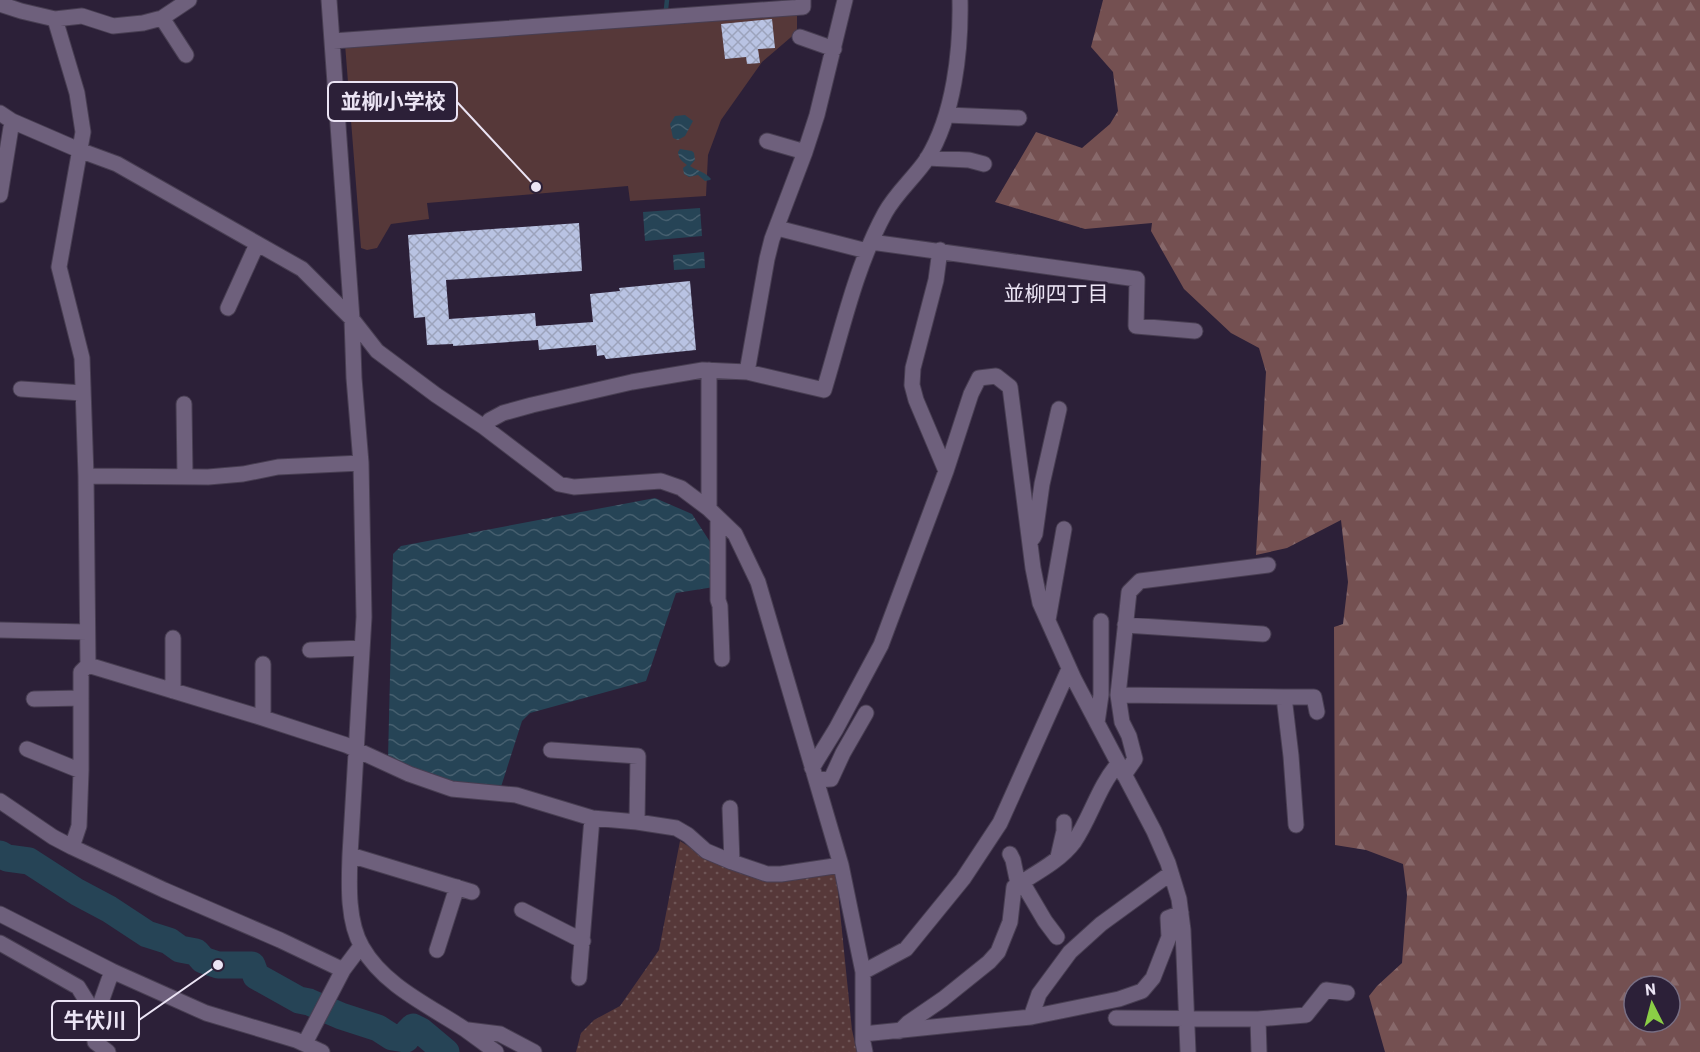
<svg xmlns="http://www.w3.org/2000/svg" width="1700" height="1052" font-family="Barlow,'Noto Sans JP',sans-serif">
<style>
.grass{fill:#563839}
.forest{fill:url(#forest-firs);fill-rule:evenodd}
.park{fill:url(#park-dots)}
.water{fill:url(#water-waves)}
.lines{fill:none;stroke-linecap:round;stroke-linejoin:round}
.stream{stroke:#264456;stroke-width:4.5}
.river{stroke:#264456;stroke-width:27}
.building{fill:url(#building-cross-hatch)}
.minor-casing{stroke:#483e52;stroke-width:17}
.minor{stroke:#6e607c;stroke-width:15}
.labels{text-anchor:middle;stroke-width:6;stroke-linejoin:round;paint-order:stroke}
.neighbourhood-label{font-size:21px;fill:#ebe4f4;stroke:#2c2038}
.leader{fill:none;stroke:#ebe4f4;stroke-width:2}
.callout-dot{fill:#ebe4f4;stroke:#2c2038;stroke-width:2}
.callout{fill:#2c2038;stroke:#ebe4f4;stroke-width:2}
.callout-label{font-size:21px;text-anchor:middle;font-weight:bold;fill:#ebe4f4}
</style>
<defs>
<pattern id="forest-firs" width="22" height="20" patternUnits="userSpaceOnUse" patternTransform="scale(1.5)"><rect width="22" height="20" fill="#745051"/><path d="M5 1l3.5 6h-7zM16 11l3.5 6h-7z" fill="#88696b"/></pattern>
<pattern id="park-dots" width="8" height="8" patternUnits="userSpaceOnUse" patternTransform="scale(1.5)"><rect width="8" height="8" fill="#563839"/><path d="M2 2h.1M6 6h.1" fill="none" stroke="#6e5556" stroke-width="1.8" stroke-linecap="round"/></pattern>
<pattern id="water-waves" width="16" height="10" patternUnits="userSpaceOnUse" patternTransform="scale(1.5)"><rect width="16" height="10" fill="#264456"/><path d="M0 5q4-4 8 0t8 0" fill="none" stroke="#465f6f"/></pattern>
<pattern id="building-cross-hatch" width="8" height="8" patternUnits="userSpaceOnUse" patternTransform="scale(1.5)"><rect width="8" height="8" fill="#b9c3e3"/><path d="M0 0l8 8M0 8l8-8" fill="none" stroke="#9ca3bc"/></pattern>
</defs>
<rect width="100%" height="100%" fill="#2c2038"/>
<path class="grass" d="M793 13 797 16V32L762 62 721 120 708 155 706 196 630 201 628 186 427 203 429 219 391 224 377 248 367 250 361 248 345 44Z"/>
<path class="forest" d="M1103 0H1700V1052H1385L1369 996 1377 986 1402 963 1407 895 1403 864 1366 850 1335 845 1334 627 1343 624 1348 582 1341 520 1287 548 1256 555 1266 372 1259 348 1231 333 1184 289 1151 231 1152 223 1085 229 995 202 1036 132 1082 148 1110 124 1118 111 1113 72 1091 47ZM1634 986H1670V1022H1634Z"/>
<path class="park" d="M680 841 707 858 739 872H836L852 1030 857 1052H576L581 1033 594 1020 620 1006 659 950Z"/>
<path class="water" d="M685 115 693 121 685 136 678 140 673 138 670 124 675 116Z
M680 149 692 151 694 153 695 160 690 166C696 170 707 173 711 179L710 180 705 181 698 175 689 177 684 174 683 168 687 165C682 161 679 160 678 152Z
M700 208 702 236 645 241 643 212Z
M704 252 705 268 674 270 673 255Z
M655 498 692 514 714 548V587L676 593 646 681 530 713 522 721 500 790 454 784 388 759 393 554 401 546Z"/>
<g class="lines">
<path class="stream" d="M666 9 667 0"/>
<path class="river" d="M0 854 7 858 29 861 77 892 109 909 147 934 169 941 180 949 196 952 203 960 218 965H252L256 976 299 1000 309 1002 341 1016 378 1028 392 1037 406 1039 408 1032 413 1027 421 1031 446 1052"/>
</g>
<path class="building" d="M772 19 775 48 758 49 760 63 747 64 746 57 725 59 721 24Z
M579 223 582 271 446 280 449 319 535 313 536 326 593 322 590 294 620 291 619 288 690 281 696 350 606 359 604 355 597 356 596 345 539 350 538 340 453 346V344L427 345 425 317 414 318 408 235Z"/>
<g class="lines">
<g class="minor-casing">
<path id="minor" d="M329 0 352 319 354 378 361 463 364 617 350 855C349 883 347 921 362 947 384 986 430 1006 466 1030 476 1037 486 1045 496 1052
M0 4 21 11 55 19
M162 18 186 55
M800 37 834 49
M333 41 803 7V0
M0 113 12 121 79 150 117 164 302 269 352 319 377 351 436 395 484 427 559 484 574 487 661 481 681 488 709 509 735 534 758 582 841 865 863 972V1042L865 1052
M947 115 1019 118
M767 141 805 152
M927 158 969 160 984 164
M0 195 12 121
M777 228 867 251
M871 242 1137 279 1136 326 1195 331
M940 250 936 280 913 368 912 385 916 400 946 471
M228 308 257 244
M747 372 767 259 772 239 805 152 817 115 845 0
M21 389 83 393
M184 404 185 476
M484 427 490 420 503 413 532 405 632 382 703 370 747 372 824 390C842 331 855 268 885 213 896 193 914 178 927 159 954 115 961 51 960 0
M86 476 208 477 243 474 278 467 361 463
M709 509V370
M718 519V600L720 606 722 659
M1033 538 1035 534 1042 484 1059 409
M1048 620 1064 529
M1125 625 1263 634
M0 630 87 632
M173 638V691
M310 650 362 648
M263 664V718
M88 665 263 718 346 745 409 774 452 789 516 795 592 818 637 822 676 828 688 835 706 851 732 862 767 874H781L841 865
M1118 695 1284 697 1291 756 1296 825
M1284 697H1314L1317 712
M34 699 81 698
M1097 723 1101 695V621
M27 749 81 771
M551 750 638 756 637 822
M812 768 836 729 881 645 946 471 971 394 979 378 996 376 1010 387 1033 568 1040 603 1074 679 1154 831 1168 863 1179 899 1183 930 1188 1052
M1124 775 1135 759 1129 736 1122 722 1118 695 1129 592 1140 581 1268 565
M816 780 831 779 843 753 866 713
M0 801 53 837 72 847 164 890 280 940 343 970
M730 808 732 862
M72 847 79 826 81 771V672L88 665 86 476 82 358 59 267 83 132 77 93 55 19 82 16 113 26 143 23 162 18 189 0
M1010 854 1013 860 1018 884
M350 855 472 892
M1058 857 1064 831V822
M1022 882 1045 921 1057 937
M522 910 583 941
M0 914 112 971 206 1013 296 1040 322 1052
M0 943 78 987 96 1016
M437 950 457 887
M863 972 906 949 963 879 1000 823 1069 669
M579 978 592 818
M1031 1017 1039 994 1070 952 1101 924 1171 873
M1116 1018 1258 1019 1306 1015 1326 990 1347 993
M1258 1019 1259 1052
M468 1030 500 1034 534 1052
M900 1031 908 1023 943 999 989 962 998 952 1010 922 1014 887C1034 874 1060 861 1074 842 1091 817 1098 787 1118 764
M863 1034 1031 1017 1119 999 1142 991 1153 978 1169 937 1168 918 1181 913
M305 1043 343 970 361 946
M108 1052 95 1042 96 1016 112 971"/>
</g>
<use href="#minor" class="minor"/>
</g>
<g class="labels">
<g class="neighbourhood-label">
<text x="1056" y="301">並柳四丁目</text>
</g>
</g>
<path class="leader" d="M536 187L457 102M218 965L139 1020"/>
<g class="callout-dot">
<circle cx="536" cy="187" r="6"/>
<circle cx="218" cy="965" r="6"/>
</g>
<g class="callout">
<rect x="328" y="82" width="129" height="39" rx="6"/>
<rect x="52" y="1001" width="87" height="39" rx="6"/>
</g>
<g class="callout-label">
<text x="393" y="109">並柳小学校</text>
<text x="95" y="1028">牛伏川</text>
</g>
<g transform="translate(1652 1004) rotate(354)"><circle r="28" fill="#2c2038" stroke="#786e83" stroke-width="1.5"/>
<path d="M0-4.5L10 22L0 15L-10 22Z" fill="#8bce46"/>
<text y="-9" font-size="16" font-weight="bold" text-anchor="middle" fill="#ebe4f4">N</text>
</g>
</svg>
